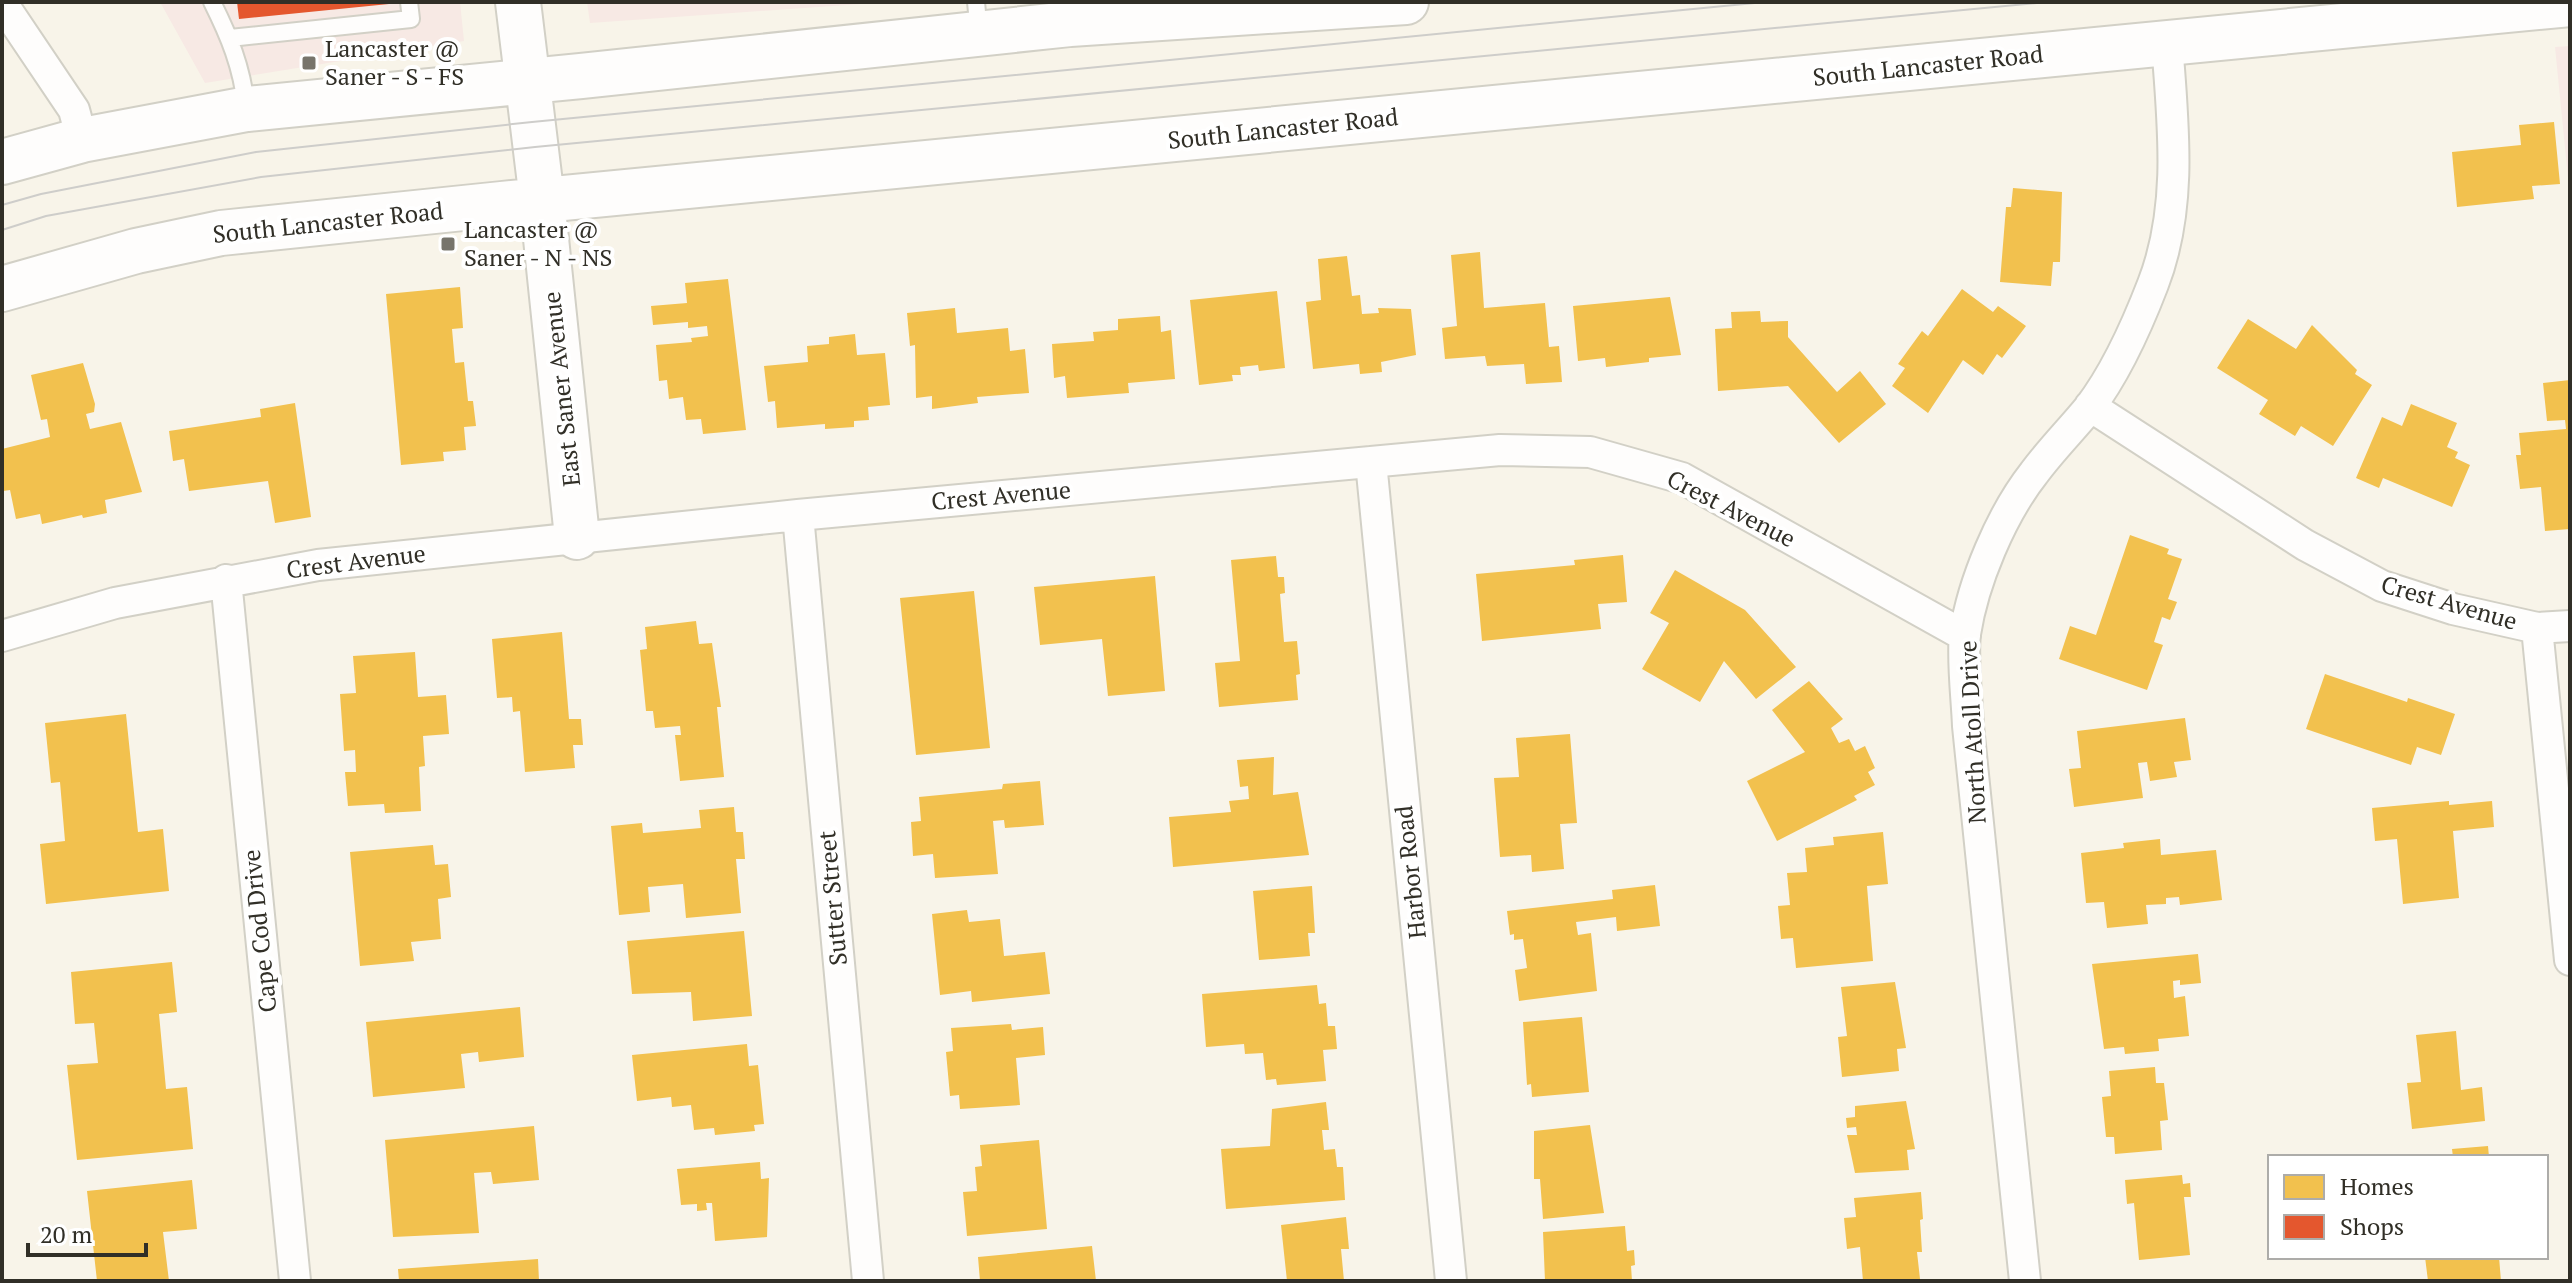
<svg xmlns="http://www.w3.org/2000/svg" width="2572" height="1283" font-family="'PT Serif',serif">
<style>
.commercial{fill:#f7e9e4}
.homes{fill:#f2c14e}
.shops{fill:#e4572e}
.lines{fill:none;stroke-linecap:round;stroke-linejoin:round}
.lane-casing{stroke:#d2d0c6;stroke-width:20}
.street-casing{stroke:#d2d0c6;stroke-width:34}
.secondary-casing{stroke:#d2d0c6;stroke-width:48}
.lane{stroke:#fefdfc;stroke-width:16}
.street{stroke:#fefdfc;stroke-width:30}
.secondary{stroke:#fefdfc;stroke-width:44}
.tram{stroke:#cecdca;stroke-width:2}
.poi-dot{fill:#77746b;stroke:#fff;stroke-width:3}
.labels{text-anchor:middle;stroke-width:8;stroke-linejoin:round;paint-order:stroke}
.poi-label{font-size:24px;fill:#312f27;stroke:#fff;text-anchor:start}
.street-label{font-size:24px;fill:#312f27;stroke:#fff}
</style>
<rect width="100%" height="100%" fill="#f8f4e9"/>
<path class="commercial" d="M160 2H460L464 41 205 83Z
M587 2H889L590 23Z
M2570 46V198L2555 47Z"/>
<path class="homes" d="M2554 122 2560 184 2532 186 2534 199 2457 207 2452 152 2521 145 2519 125Z
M2013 188 2062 192 2060 262H2053L2051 286 2000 282 2006 207H2011Z
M1480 252 1484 308 1545 303 1549 347 1559 346 1562 382 1526 384 1524 364 1487 366 1485 356 1445 359 1442 328 1457 326 1451 255Z
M1347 256 1352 296 1360 295 1362 314 1379 313 1378 308 1411 309 1416 355 1381 362 1382 372 1360 374 1359 364 1313 369 1306 302 1321 300 1318 259Z
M728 279 746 430 703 434 701 419 686 420 683 397 669 399 667 380 659 381 656 345 692 342 691 338 708 336 707 326 688 328V322L653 325 651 306 687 303 685 283Z
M460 287 463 328 452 329 455 363 464 362 468 401H473L476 426 464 427 466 450 443 452 444 461 401 465 386 294Z
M1962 289 1993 312 1998 306 2026 326 2002 358 1997 354 1983 375 1963 360 1928 413 1892 386 1905 368 1898 364 1922 331 1928 336Z
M1277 291 1285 368 1259 371 1258 365 1240 367 1241 375H1232L1233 381 1199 385 1190 300Z
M1670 297 1681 355 1649 358V362L1606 367 1605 358 1578 361 1573 306Z
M955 308 957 333 1008 328 1010 351 1025 349 1029 393 977 397 978 403 932 409V396L916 398 915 345 910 346 907 313Z
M1760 311 1761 322 1788 321V337L1837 392 1860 371 1886 404 1839 443 1788 386 1718 391 1715 329 1732 328 1731 312Z
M1160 316 1161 332 1171 330 1175 379 1128 383 1129 393 1067 398 1065 376 1054 378 1052 344 1094 341 1093 332 1118 330V319Z
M2248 319 2296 349 2312 325 2357 370 2355 374 2372 385 2333 446 2301 426 2295 436 2259 414 2268 400 2217 368Z
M855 334 857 355 885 353 890 405 868 407 869 420 854 421V427L825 429V424L777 428 775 401 768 402 764 366 808 362 807 346 829 344V337Z
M83 363 95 404 94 412 86 414 90 429 121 422 142 492 105 500 107 513 83 518 82 515 42 524 40 514 16 519 10 490 3 491 2 486V449L50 437 47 419 41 420 31 375Z
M2570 380V529L2545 531 2541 487 2520 489 2516 455H2521L2519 433 2566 429 2565 420 2547 421 2543 383Z
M295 403 311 517 275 523 268 481 189 491 184 459 173 461 169 431 261 417 260 409Z
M2411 404 2457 423 2447 447 2458 452 2455 458 2470 465 2452 507 2383 478 2379 488 2356 478 2382 417 2402 426Z
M2130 535 2169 549 2167 554 2182 559 2168 599 2177 602 2170 620 2162 617 2154 642 2163 645 2147 690 2059 659 2070 626 2096 635Z
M1623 555 1627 602 1598 604 1601 629 1482 641 1476 574 1575 565 1574 560Z
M1276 556 1278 577H1284L1285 593 1280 594 1284 642 1297 641 1300 674 1296 675 1298 700 1219 707 1215 663 1240 661 1231 560Z
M1675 570 1745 610 1796 667 1756 699 1724 661 1700 702 1642 669 1669 623 1650 613Z
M1155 576 1165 691 1108 696 1102 639 1040 645 1034 587Z
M974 591 990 748 916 755 900 598Z
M696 621 699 644 712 643 721 707H717L724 777 680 781 675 735H681L680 726 655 728 653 711H646L640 650 647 649 645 627Z
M562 632 569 719H581L583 745H573L575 768 525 772 520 711 513 712 512 697 497 698 492 639Z
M415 652 418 697 446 695 449 734 423 736 425 766 419 767 421 811 385 813 384 804 348 806 345 772H356L355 750 344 751 340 694 356 693 353 656Z
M2325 674 2407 702 2408 698 2455 714 2441 755 2417 747 2411 765 2306 729Z
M1809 681 1843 719 1831 728 1839 743 1849 739 1855 751 1865 746 1875 768 1868 772 1875 785 1854 796 1857 800 1777 841 1747 781 1805 752 1772 710Z
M126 714 138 832 163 829 169 891 46 904 40 844 65 841 60 782 51 783 45 723Z
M2185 718 2191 760 2174 762 2177 777 2150 781 2147 762 2138 763 2143 798 2074 807 2069 769 2081 768 2077 731Z
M1570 734 1577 823 1560 824 1564 869 1532 872 1531 855 1500 857 1494 778 1519 777 1516 738Z
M1274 757 1273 795 1298 792 1309 855 1173 867 1169 817 1231 812 1229 801 1249 799 1248 786 1240 787 1237 760Z
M1040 781 1044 825 1005 828 1004 820 993 821 998 874 935 878 933 854 913 856 911 822 921 821 919 797 1002 789 1003 784Z
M2449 801V805L2492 801 2494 827 2453 831 2459 898 2403 904 2397 839 2375 841 2372 808Z
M734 807 736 832H743L745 859H736L741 913 686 918 683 884 648 887 650 912 619 915 611 826 642 823 643 833 701 828 699 810Z
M1883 832 1888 884 1867 886 1873 961 1796 968 1793 938 1781 939 1778 906 1790 905 1787 873 1807 872 1805 848 1834 845 1833 837Z
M2160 839 2161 855 2216 850 2222 900 2180 905 2179 897 2166 898V904L2146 905 2148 924 2107 928 2104 902 2086 903 2081 853 2124 848 2123 843Z
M433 845 435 865 448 864 451 897 438 899 441 939 411 942 414 961 360 966 350 852Z
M1655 885 1660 926 1617 931 1616 917 1576 922 1578 935 1591 933 1597 991 1519 1001 1515 970 1527 968 1523 939 1514 940V934L1510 935 1507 911 1613 899 1612 890Z
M1312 886 1315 933H1308L1310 956 1259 960 1253 891Z
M967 910 969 922 1000 919 1004 956 1045 952 1050 994 972 1002 971 991 940 995 932 914Z
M744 931 752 1016 693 1021 691 992 632 994 627 941Z
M2198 954 2201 983 2180 985V980L2173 981 2174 998 2185 996 2189 1036 2158 1039 2159 1051 2125 1054 2124 1047 2104 1049 2092 964Z
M172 962 177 1012 159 1014 166 1089 187 1087 193 1149 77 1160 67 1065 98 1063 94 1023 75 1024 71 972Z
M1895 982 1906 1048 1897 1049 1899 1071 1842 1077 1838 1037 1847 1036 1841 987Z
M1317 985 1319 1004 1326 1003 1328 1026H1335L1337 1049 1323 1050 1326 1081 1277 1085 1276 1079 1266 1080 1263 1053 1245 1054 1244 1044 1206 1047 1202 994Z
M520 1007 524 1057 479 1062 478 1052 461 1054 465 1088 373 1097 366 1022Z
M1582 1017 1589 1092 1532 1097 1531 1084 1527 1085 1523 1022Z
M1011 1024 1012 1030 1043 1027 1045 1055 1016 1058 1020 1105 960 1109 959 1095 950 1096 946 1052 953 1051 951 1028Z
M2456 1031 2461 1090 2482 1087 2485 1121 2412 1129 2407 1083 2421 1082 2416 1035Z
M747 1044 749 1066 758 1065 764 1124 754 1125 755 1131 715 1135 714 1128 694 1130 691 1105 672 1107 671 1097 637 1101 632 1055Z
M2155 1067 2156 1083H2164L2168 1120 2160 1121 2162 1150 2115 1154 2114 1137H2106L2102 1097 2111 1096 2109 1071Z
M1906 1101 1915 1149 1907 1150 1909 1170 1855 1173 1847 1135H1857L1856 1127 1847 1128 1846 1118 1855 1117V1106Z
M1326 1102 1329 1130H1322L1324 1150 1335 1149 1337 1167H1343L1345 1200 1226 1209 1221 1149 1270 1146 1272 1109Z
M1590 1125 1604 1213 1543 1219 1540 1179H1534V1131Z
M534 1126 539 1180 493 1184 491 1172 474 1173 479 1233 393 1237 385 1140Z
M1039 1140 1047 1229 967 1236 963 1192 977 1191 975 1167 982 1166 980 1145Z
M2488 1146 2489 1157H2453L2452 1149Z
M760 1162 761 1179 769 1178 767 1237 715 1241 712 1203H706L707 1210 697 1211V1204L681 1205 677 1169Z
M2182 1175 2183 1184 2190 1183 2191 1197H2184L2190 1255 2139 1260 2134 1203 2127 1204 2125 1180Z
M192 1180 197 1229 163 1232 169 1281H97L87 1191Z
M1921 1192 1923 1219 1920 1220 1922 1252H1917L1920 1279 1863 1281 1860 1247 1847 1249 1844 1218 1856 1217 1854 1198Z
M1346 1217 1349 1249H1341L1344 1281H1287L1281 1225Z
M1625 1226 1627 1251 1634 1250 1635 1265 1631 1266 1632 1281H1545L1543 1232Z
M1092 1246 1096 1281H980L978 1257Z
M2425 1257H2499L2501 1281H2428Z
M538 1259 539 1281H399L398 1269Z"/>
<path class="shops" d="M237 2H389V4L239 19Z"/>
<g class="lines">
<g class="lane-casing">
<path id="lane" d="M212 2C229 36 242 67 246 106
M976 2 979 33
M230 38 411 19 409 2"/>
</g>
<g class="street-casing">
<path id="street" d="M2 3 74 110 82 140
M2090 406 2305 545 2382 586 2453 609 2537 628 2570 626
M1371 462 1451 1281
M798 515 868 1281
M226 580 295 1281
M2537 628 2570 960
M2 636 115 603 318 565 798 515 1500 450 1590 452 1682 478 1965 636
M2025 1281 1968 726C1967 699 1962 660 1965 634 1973 582 2001 515 2034 473 2051 450 2071 430 2089 408 2115 374 2138 323 2153 284 2183 207 2173 123 2167 43"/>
</g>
<g class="secondary-casing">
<path id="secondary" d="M518 2 542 200 577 537
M2 162 82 140 247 109 581 76 1070 24 1406 2
M2 289 136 251 221 233 502 204 2570 4"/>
</g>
<use href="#lane" class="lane"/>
<use href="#street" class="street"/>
<use href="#secondary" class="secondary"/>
<path class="tram" d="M2 205 41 194 256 152 532 122 1765 2
M2 230 46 216 261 177 535 147 2047 2"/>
</g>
<g class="poi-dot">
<rect x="301" y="55" width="16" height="16" rx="4"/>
<rect x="440" y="236" width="16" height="16" rx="4"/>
</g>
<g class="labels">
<g class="poi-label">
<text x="325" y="57">Lancaster @<tspan x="325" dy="28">Saner - S - FS</tspan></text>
<text x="464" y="238">Lancaster @<tspan x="464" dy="28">Saner - N - NS</tspan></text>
</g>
<g class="street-label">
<text transform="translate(1928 66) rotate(-6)" y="8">South Lancaster Road</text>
<text transform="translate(1283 129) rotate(-6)" y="8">South Lancaster Road</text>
<text transform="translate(328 223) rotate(-6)" y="8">South Lancaster Road</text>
<text transform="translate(562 389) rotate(-96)" y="8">East Saner Avenue</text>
<text transform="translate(1001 496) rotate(-5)" y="8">Crest Avenue</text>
<text transform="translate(1731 509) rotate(27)" y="8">Crest Avenue</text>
<text transform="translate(356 562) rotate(-7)" y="8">Crest Avenue</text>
<text transform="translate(2449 603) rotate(16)" y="8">Crest Avenue</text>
<text transform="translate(1973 732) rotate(-93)" y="8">North Atoll Drive</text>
<text transform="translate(1411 872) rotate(-96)" y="8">Harbor Road</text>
<text transform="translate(833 898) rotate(-95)" y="8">Sutter Street</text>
<text transform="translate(260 931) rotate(-96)" y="8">Cape Cod Drive</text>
</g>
</g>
<rect width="2572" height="1283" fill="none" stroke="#312f27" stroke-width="8"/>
<rect x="2268" y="1155" width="280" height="104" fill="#ffffff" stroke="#adaca9" stroke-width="2"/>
<rect x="2284" y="1175" width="40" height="24" fill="#f2c14e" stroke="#adaca9" stroke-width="2"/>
<text x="2340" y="1195" font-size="24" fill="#312f27">Homes</text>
<rect x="2284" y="1215" width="40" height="24" fill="#e4572e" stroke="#adaca9" stroke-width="2"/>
<text x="2340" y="1235" font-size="24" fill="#312f27">Shops</text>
<path d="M28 1243v12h118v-12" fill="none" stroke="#312f27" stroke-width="4"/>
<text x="40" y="1243" font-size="24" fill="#312f27" stroke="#ffffff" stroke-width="6" paint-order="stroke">20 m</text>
</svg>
